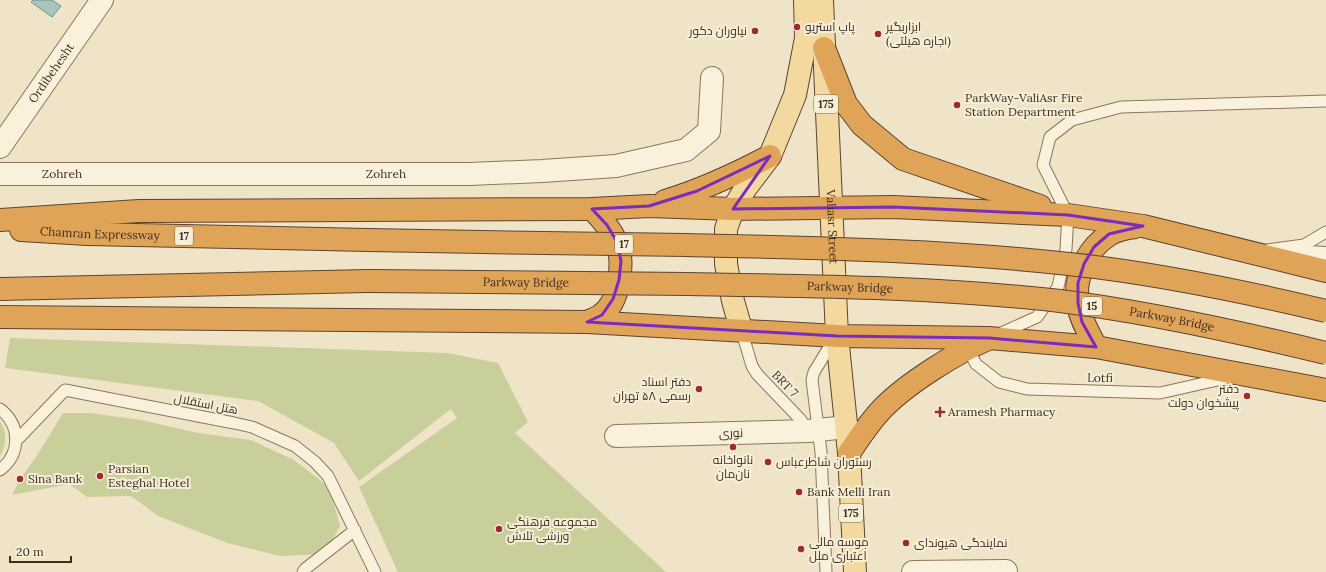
<svg xmlns="http://www.w3.org/2000/svg" width="1326" height="572" font-family="Lora,Cairo,serif">
<style>
.green{fill:#c9cf9b}
.water{fill:#a9c4bc;stroke:#6f938a}
.lines{fill:none;stroke-linecap:round;stroke-linejoin:round}
.lane-casing{stroke:#8d765c;stroke-width:13}
.street-casing{stroke:#8d765c;stroke-width:24}
.primary-casing{stroke:#5b4430;stroke-width:24}
.highway-casing{stroke:#5b4430;stroke-width:24}
.lane{stroke:#faf1dc;stroke-width:11}
.street{stroke:#faf1dc;stroke-width:22}
.primary{stroke:#f3d9a0;stroke-width:22}
.highway{stroke:#e0a458;stroke-width:22}
.highway-bridge-casing{stroke:#5b4430;stroke-width:24;stroke-linecap:butt}
.highway-bridge{stroke:#e0a458;stroke-width:22}
.marked{fill:none;stroke:#7b2cbf;stroke-width:3;stroke-linejoin:round}
.poi-dot{fill:#9e2a2b;stroke:#f7eed8;stroke-width:1.5}
.labels{text-anchor:middle;stroke-width:4;stroke-linejoin:round;paint-order:stroke}
.shield{fill:#f7eed8;stroke:#756857;stroke-width:1}
.shield-label{font-size:11px;font-weight:bold;fill:#3d2e20}
.poi-label{font-size:12px;fill:#3d2e20;stroke:#f7eed8;text-anchor:start}
.street-label{font-size:12px;fill:#3d2e20;stroke:#f7eed8}
</style>
<rect width="100%" height="100%" fill="#f0e4c8"/>
<path class="green" d="M10 338 448 353 498 363 528 422 515 433 666 572H398L359 487 457 418 451 409 359 481 334 443 258 401 5 368Z
M63 413H90L141 420 198 433 251 440 294 460 329 487 340 526 325 554 280 556 227 543 158 516 131 496 87 497 69 484 12 495 20 479 36 457Z
M0 421C7 433 7 444 0 456Z"/>
<path class="water" d="M33 0H52L61 6 52 17 31 2Z"/>
<g class="lines">
<g class="lane-casing">
<path id="lane" d="M1267 250 1304 245 1326 232
M741 329 752 366 757 374 800 419 809 432
M997 335 1037 317 1058 287 1066 249 1068 215 1043 165 1050 137 1072 120 1121 107 1326 101
M967 348 976 364 999 382 1027 389 1160 393 1231 377
M0 409C21 425 21 454 0 470
M16 441 65 390 234 423 252 427 295 446 315 462 328 476 375 572
M303 572 305 569 355 530
M826 572 821 452 812 380 814 372 836 336"/>
</g>
<g class="street-casing">
<g id="street">
<path id="s1" d="M0 147 102 0"/>
<path id="s2" d="M0 174H470L542 171 616 166 686 150 709 131 712 78"/>
<path d="M1291 256 1326 258"/>
<path d="M616 436 808 431 847 427"/>
<path d="M913 572 1006 571"/>
</g>
</g>
<g class="primary-casing">
<g id="primary">
<path id="s3" d="M822 0 837 336 849 453 855 572"/>
<path d="M741 329 733 301 726 264V229L733 209 745 189 770 156 795 95 806 38 805 0"/>
</g>
</g>
<g class="highway-casing">
<g id="highway">
<path d="M824 48 846 104 862 125 903 159 1040 206"/>
<path d="M665 201C702 190 736 174 770 156"/>
<path d="M0 220 139 211 592 209 649 206 733 209 893 207 1068 215 1143 226 1326 271"/>
<path id="s4" d="M21 230 87 234 368 240"/>
<path d="M0 289 368 281"/>
<path d="M0 317 587 322 837 336 989 338 1096 347 1326 390"/>
<path d="M587 322C591 320 597 318 601 315 620 302 625 261 616 241 610 228 602 219 592 209"/>
<path d="M1096 347C1089 333 1081 321 1078 305 1073 279 1087 248 1109 235 1116 230 1127 228 1135 227"/>
<path d="M849 453C860 437 870 421 884 407 908 383 957 352 988 339"/>
</g>
</g>
<use href="#lane" class="lane"/>
<use href="#street" class="street"/>
<use href="#primary" class="primary"/>
<use href="#highway" class="highway"/>
<g class="highway-bridge-casing">
<g id="highway-bridge">
<path d="M368 240C474 242 581 244 687 245 815 248 942 250 1069 264 1155 273 1242 291 1326 311"/>
<path id="s5" d="M368 281C474 282 581 283 688 284 812 286 936 287 1060 301 1149 312 1239 332 1326 353"/>
</g>
</g>
<use href="#highway-bridge" class="highway-bridge"/>
</g>
<path class="marked" d="M770 156 733 209 893 207 1068 215 1143 226 1109 234 1094 247 1084 264 1078 283V303L1082 322 1096 347 989 338 837 336 587 322 602 315 613 299 619 280 621 261 617 242 607 225 592 209 649 206 697 191Z"/>
<g class="poi-dot">
<circle cx="797" cy="27" r="4"/>
<circle cx="755" cy="31" r="4"/>
<circle cx="878" cy="34" r="4"/>
<circle cx="957" cy="105" r="4"/>
<circle cx="699" cy="389" r="4"/>
<circle cx="1247" cy="396" r="4"/>
<path d="M938 406h4v4h4v4h-4v4h-4v-4h-4v-4h4z"/>
<circle cx="733" cy="447" r="4"/>
<circle cx="768" cy="462" r="4"/>
<circle cx="100" cy="476" r="4"/>
<circle cx="20" cy="479" r="4"/>
<circle cx="799" cy="492" r="4"/>
<circle cx="499" cy="529" r="4"/>
<circle cx="906" cy="543" r="4"/>
<circle cx="801" cy="549" r="4"/>
</g>
<g class="labels">
<g class="shield">
<rect x="814" y="95" width="24" height="18" rx="3"/>
<rect x="175" y="227" width="18" height="18" rx="3"/>
<rect x="615" y="235" width="18" height="18" rx="3"/>
<rect x="1082" y="297" width="20" height="18" rx="3"/>
<rect x="839" y="504" width="24" height="18" rx="3"/>
</g>
<g class="shield-label">
<text x="826" y="108">175</text>
<text x="184" y="240">17</text>
<text x="624" y="248">17</text>
<text x="1092" y="310">15</text>
<text x="851" y="517">175</text>
</g>
<g class="poi-label">
<text x="805" y="31">پاپ استریو</text>
<text x="886" y="31">ابزاربگیر<tspan x="886" dy="14">(اجاره هیلتی)</tspan></text>
<text x="747" y="35" text-anchor="end">نیاوران دکور</text>
<text x="965" y="102">ParkWay-ValiAsr Fire<tspan x="965" dy="14">Station Department</tspan></text>
<text x="691" y="386" text-anchor="end">دفتر اسناد<tspan x="691" dy="14">رسمی ۵۸ تهران</tspan></text>
<text x="1239" y="393" text-anchor="end">دفتر<tspan x="1239" dy="14">پیشخوان دولت</tspan></text>
<text x="948" y="416">Aramesh Pharmacy</text>
<text x="733" y="464" text-anchor="middle">نانواخانه<tspan x="733" dy="14">نان‌مان</tspan></text>
<text x="776" y="466">رستوران شاطرعباس</text>
<text x="108" y="473">Parsian<tspan x="108" dy="14">Esteghal Hotel</tspan></text>
<text x="28" y="483">Sina Bank</text>
<text x="807" y="496">Bank Melli Iran</text>
<text x="507" y="526">مجموعه فرهنگی<tspan x="507" dy="14">ورزشی تلاش</tspan></text>
<text x="809" y="546">موسه مالی<tspan x="809" dy="14">اعتباری ملل</tspan></text>
<text x="914" y="547">نمایندگی هیوندای</text>
</g>
<g class="street-label">
<text dy="4" stroke="none"><textPath href="#s1" startOffset="90">Ordibehesht</textPath></text>
<text dy="4" stroke="none"><textPath href="#s2" startOffset="62">Zohreh</textPath></text>
<text dy="4" stroke="none"><textPath href="#s2" startOffset="386">Zohreh</textPath></text>
<text dy="4" stroke="none"><textPath href="#s3" startOffset="227">Valiasr Street</textPath></text>
<text dy="4" stroke="none"><textPath href="#s4" startOffset="79">Chamran Expressway</textPath></text>
<text dy="4" stroke="none"><textPath href="#s5" startOffset="158">Parkway Bridge</textPath></text>
<text dy="4" stroke="none"><textPath href="#s5" startOffset="482">Parkway Bridge</textPath></text>
<text dy="4" stroke="none"><textPath href="#s5" startOffset="806">Parkway Bridge</textPath></text>
<text transform="translate(1100 378) rotate(1)" y="4">Lotfi</text>
<text transform="translate(785 384) rotate(46)" y="4">BRT 7</text>
<text transform="translate(206 404) rotate(11)" y="4">هتل استقلال</text>
<text transform="translate(731 433) rotate(-2)" y="4">نوری</text>
</g>
</g>
<path d="M10 556v6h61v-6" fill="none" stroke="#3d2e20" stroke-width="2"/>
<text x="16" y="556" font-size="12" fill="#3d2e20" stroke="#f7eed8" stroke-width="3" paint-order="stroke">20 m</text>
</svg>
